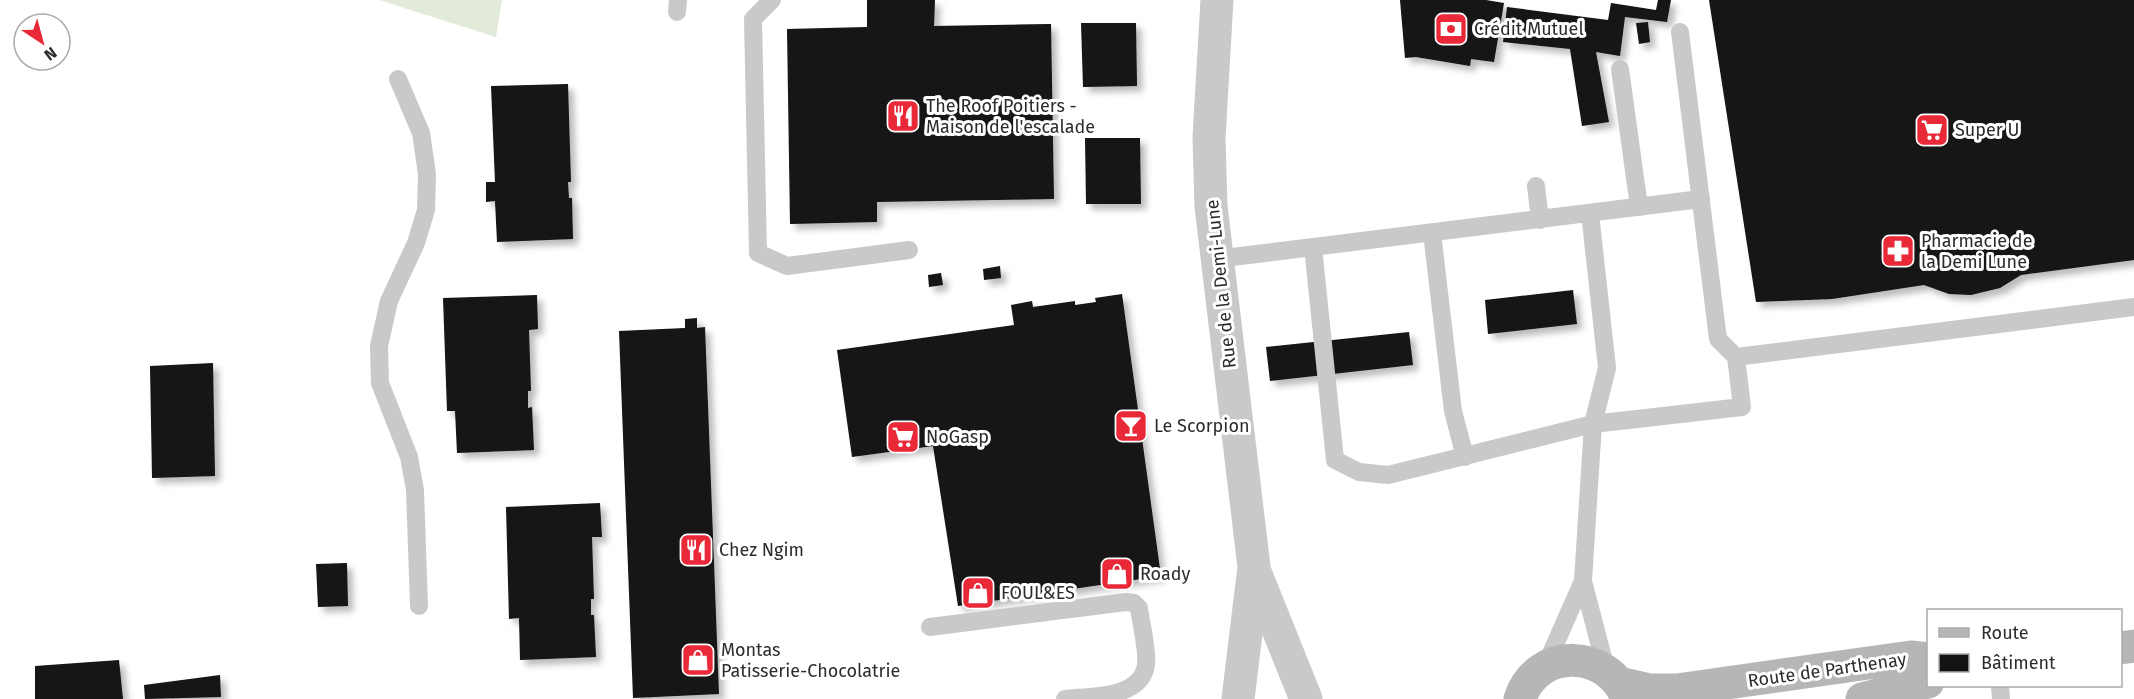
<svg xmlns="http://www.w3.org/2000/svg" width="2134" height="699" font-family="'Fira Sans',sans-serif">
<style>
.green{fill:#e2ead9}
.building{fill:#131313;filter:url(#shadow)}
.lines{fill:none;stroke-linecap:round;stroke-linejoin:round}
.lane{stroke:#c9c9c9;stroke-width:18}
.street{stroke:#c9c9c9;stroke-width:33}
.secondary{stroke:#b6b6b6;stroke-width:33}
.labels{text-anchor:middle;stroke-width:6;stroke-linejoin:round;paint-order:stroke}
.poi-label{font-size:18px;fill:#2c2c2c;stroke:#fff;text-anchor:start}
.street-label{font-size:18px;fill:#2c2c2c;stroke:#fff}
</style>
<defs>
<filter id="shadow"><feDropShadow dx="5.5" dy="5.5" stdDeviation="3" flood-color="#0004"/></filter>
</defs>
<rect width="100%" height="100%" fill="#fff"/>
<path class="green" d="M379 0H502L496 37Z"/>
<path class="building" d="M867 0H935L934 26 1051 24 1054 199 877 202V222L790 224 787 29 867 27Z
M1400 0H1486L1504 3 1494 62 1471 59 1470 66 1416 57 1405 58Z
M1658 0H1671L1667 22 1625 17 1620 56 1596 52 1609 122 1582 126 1570 49 1503 42 1507 7 1608 20 1611 3 1656 10Z
M1709 0H2134V260L2021 275 2000 288 1971 295 1949 294 1924 285 1832 299 1756 302Z
M1648 22 1650 42 1639 44 1636 23Z
M1081 23H1136L1137 86 1083 87Z
M568 84 571 182H568L569 198H572L573 239 497 242 495 201 486 202V182H495L491 86Z
M1085 138H1140L1141 204H1086Z
M1000 266 1001 278 984 280 983 269Z
M941 273 943 285 929 287 928 275Z
M1573 290 1577 324 1488 334 1485 300Z
M1122 294 1161 576 958 606 933 446 852 457 837 350 1014 325 1011 305 1032 301 1033 307 1075 301V305L1096 302 1095 298Z
M537 295 538 329 529 330 531 391H528V408L532 407 534 450 457 453 455 411H447L443 298Z
M697 318V328L705 327 719 694 633 698 619 331 685 328V319Z
M1409 332 1413 365 1270 381 1266 347Z
M213 363 215 476 152 478 150 366Z
M600 503 602 537H592L594 599H591V615H594L596 657 520 660 519 618 509 619 506 507Z
M347 563 348 606 318 607 316 564Z
M119 660 123 699H35V666Z
M220 675 221 697 145 699 144 685Z"/>
<g class="lines">
<path class="lane" d="M772 0 753 19 758 253 787 266 909 250
M677 12 678 0
M1620 69 1639 207
M398 79 421 133 427 174 426 210 416 243 389 301 379 346 380 383 409 457 415 490 419 606
M1536 186 1540 220
M1432 233 1453 411 1465 457
M1313 247 1335 460 1359 472 1388 475 1593 424 1607 368 1590 213
M1216 259 1701 199
M1736 357 2134 307
M930 627 1126 602 1134 603 1139 608C1141 624 1148 651 1146 665 1141 699 1090 696 1065 699
M1545 667 1583 581
M1606 669 1583 581 1593 424 1742 407 1736 357 1718 339 1680 32
M2000 686 2001 699"/>
<path class="street" d="M1217 0 1209 138 1211 206 1254 567 1238 699
M1255 572 1306 699"/>
<path class="secondary" d="M2120 648 2134 646
M1619 683 1650 690H1677L1911 657 1928 659
M1520 699C1537 646 1609 649 1627 699
M1862 699 1928 682"/>
</g>
<defs>
<g id="bank-square" transform="scale(1.725)"><rect x="-9" y="-9" width="18" height="18" rx="4" fill="#e92838" stroke="#fff"/><path d="M-6-4H6V4H-6ZM0-2.3a2.3 2.3 0 1 0 0 4.6a2.3 2.3 0 1 0 0-4.6Z" fill="#fff"/></g>
<g id="restaurant-square" transform="scale(1.725)"><rect x="-9" y="-9" width="18" height="18" rx="4" fill="#e92838" stroke="#fff"/><path d="M-5-6h1v4h1v-4h1v4h1v-4h1v5L-1.5 .5V6h-2V.5L-5-1ZM5-6V6H3V1.5H1.5Q1.5-4 5-6Z" fill="#fff"/></g>
<g id="supermarket-square" transform="scale(1.725)"><rect x="-9" y="-9" width="18" height="18" rx="4" fill="#e92838" stroke="#fff"/><path d="M-6-5.5h2.5l.6 2H6L4.5 2H-2.5L-4.4-4H-6ZM-1.5 3.2a1.3 1.3 0 1 0 .1 0ZM3 3.2a1.3 1.3 0 1 0 .1 0Z" fill="#fff"/></g>
<g id="pharmacy-square" transform="scale(1.725)"><rect x="-9" y="-9" width="18" height="18" rx="4" fill="#e92838" stroke="#fff"/><path d="M-2-6h4v4h4v4h-4v4h-4v-4h-4v-4h4Z" fill="#fff"/></g>
<g id="bar-square" transform="scale(1.725)"><rect x="-9" y="-9" width="18" height="18" rx="4" fill="#e92838" stroke="#fff"/><path d="M-6-5H6L.8 .8V4.5H3.5V6h-7V4.5H-.8V.8Z" fill="#fff"/></g>
<g id="shop-square" transform="scale(1.725)"><rect x="-9" y="-9" width="18" height="18" rx="4" fill="#e92838" stroke="#fff"/><path d="M-5-2.5h2.3a2.7 3.5 0 0 1 5.4 0H5L5.5 6h-11ZM-1.5-2.5h3a1.5 2.3 0 0 0-3 0Z" fill="#fff"/></g>
</defs>
<g fill-rule="evenodd">
<use href="#bank-square" x="1451" y="29"/>
<use href="#restaurant-square" x="903" y="116"/>
<use href="#supermarket-square" x="1932" y="130"/>
<use href="#pharmacy-square" x="1898" y="251"/>
<use href="#bar-square" x="1131" y="426"/>
<use href="#supermarket-square" x="903" y="437"/>
<use href="#restaurant-square" x="696" y="550"/>
<use href="#shop-square" x="1117" y="574"/>
<use href="#shop-square" x="978" y="593"/>
<use href="#shop-square" x="698" y="660"/>
</g>
<g class="labels">
<g class="poi-label">
<text x="1474" y="35">Crédit Mutuel</text>
<text x="926" y="112">The Roof Poitiers -<tspan x="926" dy="21">Maison de l'escalade</tspan></text>
<text x="1955" y="136">Super U</text>
<text x="1921" y="247">Pharmacie de<tspan x="1921" dy="21">la Demi Lune</tspan></text>
<text x="1154" y="432">Le Scorpion</text>
<text x="926" y="443">NoGasp</text>
<text x="719" y="556">Chez Ngim</text>
<text x="1140" y="580">Roady</text>
<text x="1001" y="599">FOUL&amp;ES</text>
<text x="721" y="656">Montas<tspan x="721" dy="21">Patisserie-Chocolatrie</tspan></text>
</g>
<g class="street-label">
<text transform="translate(1221 284) rotate(-96)" y="6">Rue de la Demi-Lune</text>
<text transform="translate(1827 670) rotate(-8)" y="6">Route de Parthenay</text>
</g>
</g>
<rect x="1927" y="609" width="195" height="78" fill="#ffffff" stroke="#ababab" stroke-width="1.5"/>
<rect x="1939" y="628" width="30" height="9" fill="#b6b6b6" stroke="#ababab" stroke-width="1.5"/>
<text x="1981" y="639" font-size="18" fill="#2c2c2c">Route</text>
<rect x="1939" y="654" width="30" height="18" fill="#131313" stroke="#ababab" stroke-width="1.5"/>
<text x="1981" y="669" font-size="18" fill="#2c2c2c">Bâtiment</text>
<g transform="translate(42 42) rotate(144)"><circle r="28" fill="#ffffff" stroke="#ababab" stroke-width="1.5"/>
<path d="M0-4.5L10 22L0 15L-10 22Z" fill="#e92838"/>
<text y="-9" font-size="16" font-weight="bold" text-anchor="middle" fill="#2c2c2c">N</text>
</g>
</svg>
